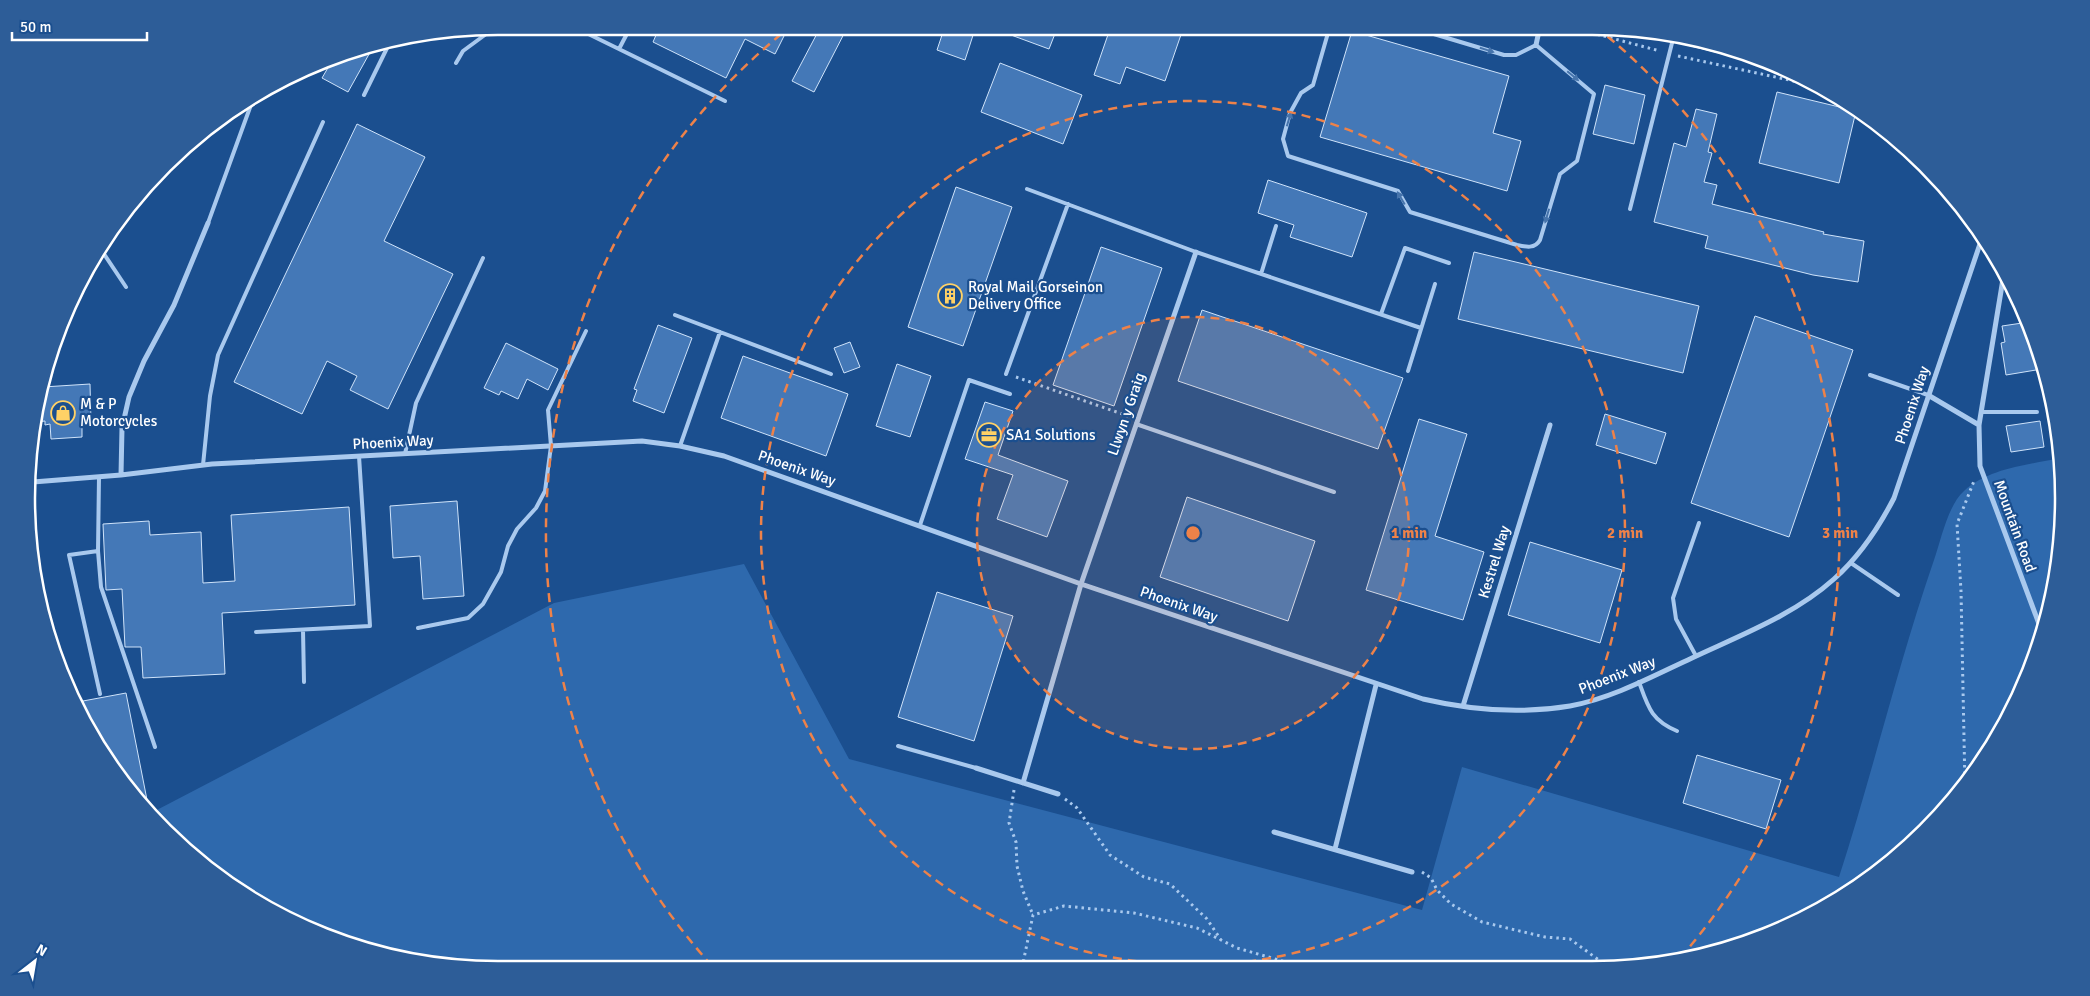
<svg xmlns="http://www.w3.org/2000/svg" width="2090" height="996" font-family="Signika,sans-serif">
<style>
.green{fill:#2e69ad}
.building{fill:#4478b7;stroke:#cfe3fa}
.lines{fill:none;stroke-linecap:round;stroke-linejoin:round}
.path{stroke:#a9c9ee;stroke-width:3;stroke-dasharray:2.5 4;stroke-linecap:butt}
.lane{stroke:#a9c9ee;stroke-width:4}
.street{stroke:#a9c9ee;stroke-width:5}
.primary{stroke:#f0f6ff;stroke-width:12}
.oneway{fill:#4674ac}
.ring{fill:none;stroke:#ee8249;stroke-width:2.5;stroke-dasharray:9 6}
.labels{text-anchor:middle;stroke-width:4.5;stroke-linejoin:round;paint-order:stroke}
.poi-label{font-size:15px;fill:#fff;stroke:#1b4f8f;text-anchor:start}
.street-label{font-size:15px;fill:#fff;stroke:#1b4f8f}
.rim{fill:none;stroke:#fff;stroke-width:2.5}
.centre{fill:#ee8249;stroke:#1b4f8f;stroke-width:2.5}
.ring-label{font-size:15px;text-anchor:middle;font-weight:bold;fill:#ee8249;stroke:#1b4f8f;stroke-width:4.5;stroke-linejoin:round;paint-order:stroke}
</style>
<rect width="100%" height="100%" fill="#1b4f8f"/>
<path class="green" d="M2060 458 2064 498 2055 590 2028 679 1966 785 1879 872 1773 934 1654 966 498 970 406 961 317 934 236 890 165 832 151 813 554 603 744 564 849 759 1422 910 1462 767 1839 877C1873 772 1898 664 1934 560 1941 540 1948 505 1964 491 1989 468 2028 465 2060 458Z"/>
<path class="building" d="M660 26H789L775 54 745 39 726 78 653 42Z
M821 26H848L814 92 792 81Z
M945 26H976L965 60 937 50Z
M992 26H1058L1049 49 992 28Z
M1111 26H1184L1165 81 1126 67 1120 84 1094 75Z
M1352 31 1509 76 1493 133 1521 141 1507 191 1320 137Z
M373 47 348 92 322 78 333 59 346 51Z
M1000 63 1082 95 1063 144 981 112Z
M1605 85 1645 95 1634 144 1593 134Z
M1777 92 1856 111 1839 183 1759 163Z
M1696 109 1717 114 1708 152 1712 153 1704 182 1717 185 1712 204 1824 232 1823 234 1864 241 1858 282 1813 275 1705 248 1708 236 1654 222 1674 143 1686 147Z
M357 124 425 157 384 241 453 274 388 409 350 390 357 376 327 361 302 414 234 382Z
M1268 180 1367 213 1352 257 1290 237 1294 225 1258 213Z
M956 187 1012 207 963 346 908 327Z
M1101 247 1162 268 1114 406 1053 385Z
M1474 252 1699 306 1683 373 1458 319Z
M1202 310 1403 378 1378 449 1178 381Z
M1755 316 1853 350 1789 537 1691 503Z
M2029 322 2042 369 2006 375 2001 343 2005 342 2002 326Z
M658 325 692 338 664 413 633 401 637 390 634 389Z
M850 342 860 367 844 373 834 348Z
M506 343 558 369 548 390 527 379 518 399 501 391 499 395 484 388Z
M743 356 848 394 826 456 721 418Z
M897 364 931 376 910 437 876 426Z
M90 384 91 423H82V437L51 439 50 424 45 425V421L35 422V406L43 387Z
M985 402 1013 411 998 455 1068 481 1047 537 997 519 1013 475 965 459Z
M1605 414 1666 433 1656 464 1596 445Z
M1419 419 1467 434 1435 536 1484 552 1463 620 1366 590Z
M2040 421 2044 447 2011 452 2006 426Z
M1187 497 1315 541 1288 621 1160 577Z
M457 501 464 596 423 599 420 556 393 558 390 506Z
M349 507 355 605 222 613 225 674 143 678 141 647H125L122 589 106 590 103 524 149 521 150 535 201 532 203 583 235 581 231 515Z
M1530 542 1622 570 1600 643 1508 615Z
M937 592 1013 616 974 741 898 717Z
M126 693 149 810 88 725 83 701Z
M1697 755 1781 780 1766 829 1683 803Z"/>
<g class="lines">
<path class="path" d="M1566 26 1660 51
M1678 56 1817 86
M1016 377 1128 416
M1965 787 1961 591 1957 524 1974 481
M1014 790 1009 823 1016 842 1017 866 1023 891 1033 915
M1065 799 1077 808 1110 855 1144 877 1170 884 1207 919 1221 940
M1422 872 1431 878 1437 890 1451 904 1482 922 1545 937 1570 939 1607 966
M1022 968 1033 915 1064 906 1134 913 1197 928 1237 948 1303 967"/>
<path class="lane" d="M572 26 725 101
M1330 26 1313 85 1301 93 1290 113 1283 139 1288 156 1398 191 1410 212 1517 245C1526 247 1535 249 1540 240L1560 174 1577 161 1594 94 1536 45 1516 55H1504L1407 26
M862 28V26
M587 34 591 26
M619 49 631 26
M456 63 463 51 497 26
M364 95 389 44
M1027 189 1196 252 1421 328
M1630 209 1673 39
M208 223 252 102
M100 248 126 287
M1261 274 1276 226
M1381 314 1405 248 1449 263
M675 315 831 374
M1408 371 1435 284
M1006 374 1068 204
M1870 375 1928 395
M1981 412H2037
M1136 424 1334 492
M680 446 720 332
M405 454 416 403 483 258
M203 465 210 396 218 355 323 122
M99 477 98 551 101 587 155 747
M920 525 969 380 1010 394
M98 551 69 555 100 694
M1851 563 1898 595
M418 628 468 618 483 604 501 572 508 546 517 529 536 508 545 491 551 446 548 410 586 331
M303 630 304 682
M256 632 370 626 359 456
M1696 656 1676 619 1673 598 1699 523
M1639 682C1648 707 1651 720 1677 731
M898 746 976 768"/>
<path class="street" d="M1536 45 1540 26
M2004 273 1979 425 1980 466 2042 632
M1928 395 1979 425
M121 475 122 428 129 397 144 361 174 305 208 223
M33 482 121 475 212 464 642 441 680 446 724 456 1081 584 1423 699C1470 710 1522 714 1570 706 1613 698 1653 676 1692 658 1741 635 1794 615 1834 579 1859 557 1879 527 1894 498L1983 235
M1463 706 1550 425
M976 768 1058 794
M1023 783 1081 584 1196 252
M1274 832 1412 872
M1335 849 1376 685"/>
<path class="primary" d="M1661 33 1750 55"/>
</g>
<defs><path id="oneway-solid" d="M-6-.8H1V-3.2L6.5 0L1 3.2V.8H-6Z" transform="scale(1.25)"/></defs>
<g class="oneway">
<use href="#oneway-solid" transform="translate(1487 50) rotate(17)"/>
<use href="#oneway-solid" transform="translate(1573 76) rotate(40)"/>
<use href="#oneway-solid" transform="translate(1289 119) rotate(-73)"/>
<use href="#oneway-solid" transform="translate(1401 198) rotate(-120)"/>
<use href="#oneway-solid" transform="translate(1547 216) rotate(106)"/>
</g>
<circle cx="1193" cy="533" r="216" fill="#ee8249" fill-opacity=".12"/>
<g class="ring">
<circle cx="1193" cy="533" r="216"/>
<circle cx="1193" cy="533" r="432"/>
<path d="M712 966A647 647 0 0 1 790 27M1596 27A647 647 0 0 1 1681 957"/>
</g>
<defs>
<g id="building-ring" transform="scale(1.25)"><circle r="9.5" fill="#1b4f8f" stroke="#ffd166" stroke-width="1.5"/><path d="M-4-6H4V6H1V3H-1V6H-4ZM-2.5-4.3h1.7v1.8h-1.7ZM.8-4.3h1.7v1.8H.8ZM-2.5-1h1.7V.8h-1.7ZM.8-1h1.7V.8H.8Z" fill="#ffd166"/></g>
<g id="shop-ring" transform="scale(1.25)"><circle r="9.5" fill="#1b4f8f" stroke="#ffd166" stroke-width="1.5"/><path d="M-5-2.5h2.3a2.7 3.5 0 0 1 5.4 0H5L5.5 6h-11ZM-1.5-2.5h3a1.5 2.3 0 0 0-3 0Z" fill="#ffd166"/></g>
<g id="office-ring" transform="scale(1.25)"><circle r="9.5" fill="#1b4f8f" stroke="#ffd166" stroke-width="1.5"/><path d="M-6-3h4V-5.5h4V-3h4V5H-6ZM-1-4.5V-3h2v-1.5ZM-6 0V1H6V0Z" fill="#ffd166"/></g>
</defs>
<g fill-rule="evenodd">
<use href="#building-ring" x="950" y="296"/>
<use href="#shop-ring" x="63" y="413"/>
<use href="#office-ring" x="989" y="435"/>
</g>
<g class="labels">
<g class="poi-label">
<text x="968" y="292">Royal Mail Gorseinon<tspan x="968" dy="17">Delivery Office</tspan></text>
<text x="80" y="409">M &amp; P<tspan x="80" dy="17">Motorcycles</tspan></text>
<text x="1006" y="440">SA1 Solutions</text>
</g>
<g class="street-label">
<text transform="translate(1912 405) rotate(-72)" y="5">Phoenix Way</text>
<text transform="translate(1126 414) rotate(-71)" y="5">Llwyn y Graig</text>
<text transform="translate(393 442) rotate(-3)" y="5">Phoenix Way</text>
<text transform="translate(797 468) rotate(19)" y="5">Phoenix Way</text>
<text transform="translate(2015 526) rotate(70)" y="5">Mountain Road</text>
<text transform="translate(1494 562) rotate(-73)" y="5">Kestrel Way</text>
<text transform="translate(1179 604) rotate(19)" y="5">Phoenix Way</text>
<text transform="translate(1617 675) rotate(-21)" y="5">Phoenix Way</text>
</g>
</g>
<path d="M0 0H2090V996H0ZM498 35H1592A463 463 0 0 1 2055 498V498A463 463 0 0 1 1592 961H498A463 463 0 0 1 35 498V498A463 463 0 0 1 498 35Z" fill="#2d5d98" fill-rule="evenodd"/>
<path class="rim" d="M498 35H1592A463 463 0 0 1 2055 498V498A463 463 0 0 1 1592 961H498A463 463 0 0 1 35 498V498A463 463 0 0 1 498 35Z"/>
<circle cx="1193" cy="533" r="8" class="centre"/>
<g class="ring-label">
<text x="1409" y="538">1 min</text>
<text x="1625" y="538">2 min</text>
<text x="1840" y="538">3 min</text>
</g>
<g transform="translate(35 961) rotate(31)" stroke="#1b4f8f" stroke-width="4" paint-order="stroke">
<path d="M0-4L9 19L0 12L-9 19Z" fill="#ffffff"/>
<text y="-8" font-size="14" font-weight="bold" text-anchor="middle" fill="#ffffff">N</text>
</g>
<path d="M12 32v8h135v-8" fill="none" stroke="#ffffff" stroke-width="2.5"/>
<text x="20" y="32" font-size="15" fill="#ffffff" stroke="#1b4f8f" stroke-width="4" paint-order="stroke">50 m</text>
</svg>
